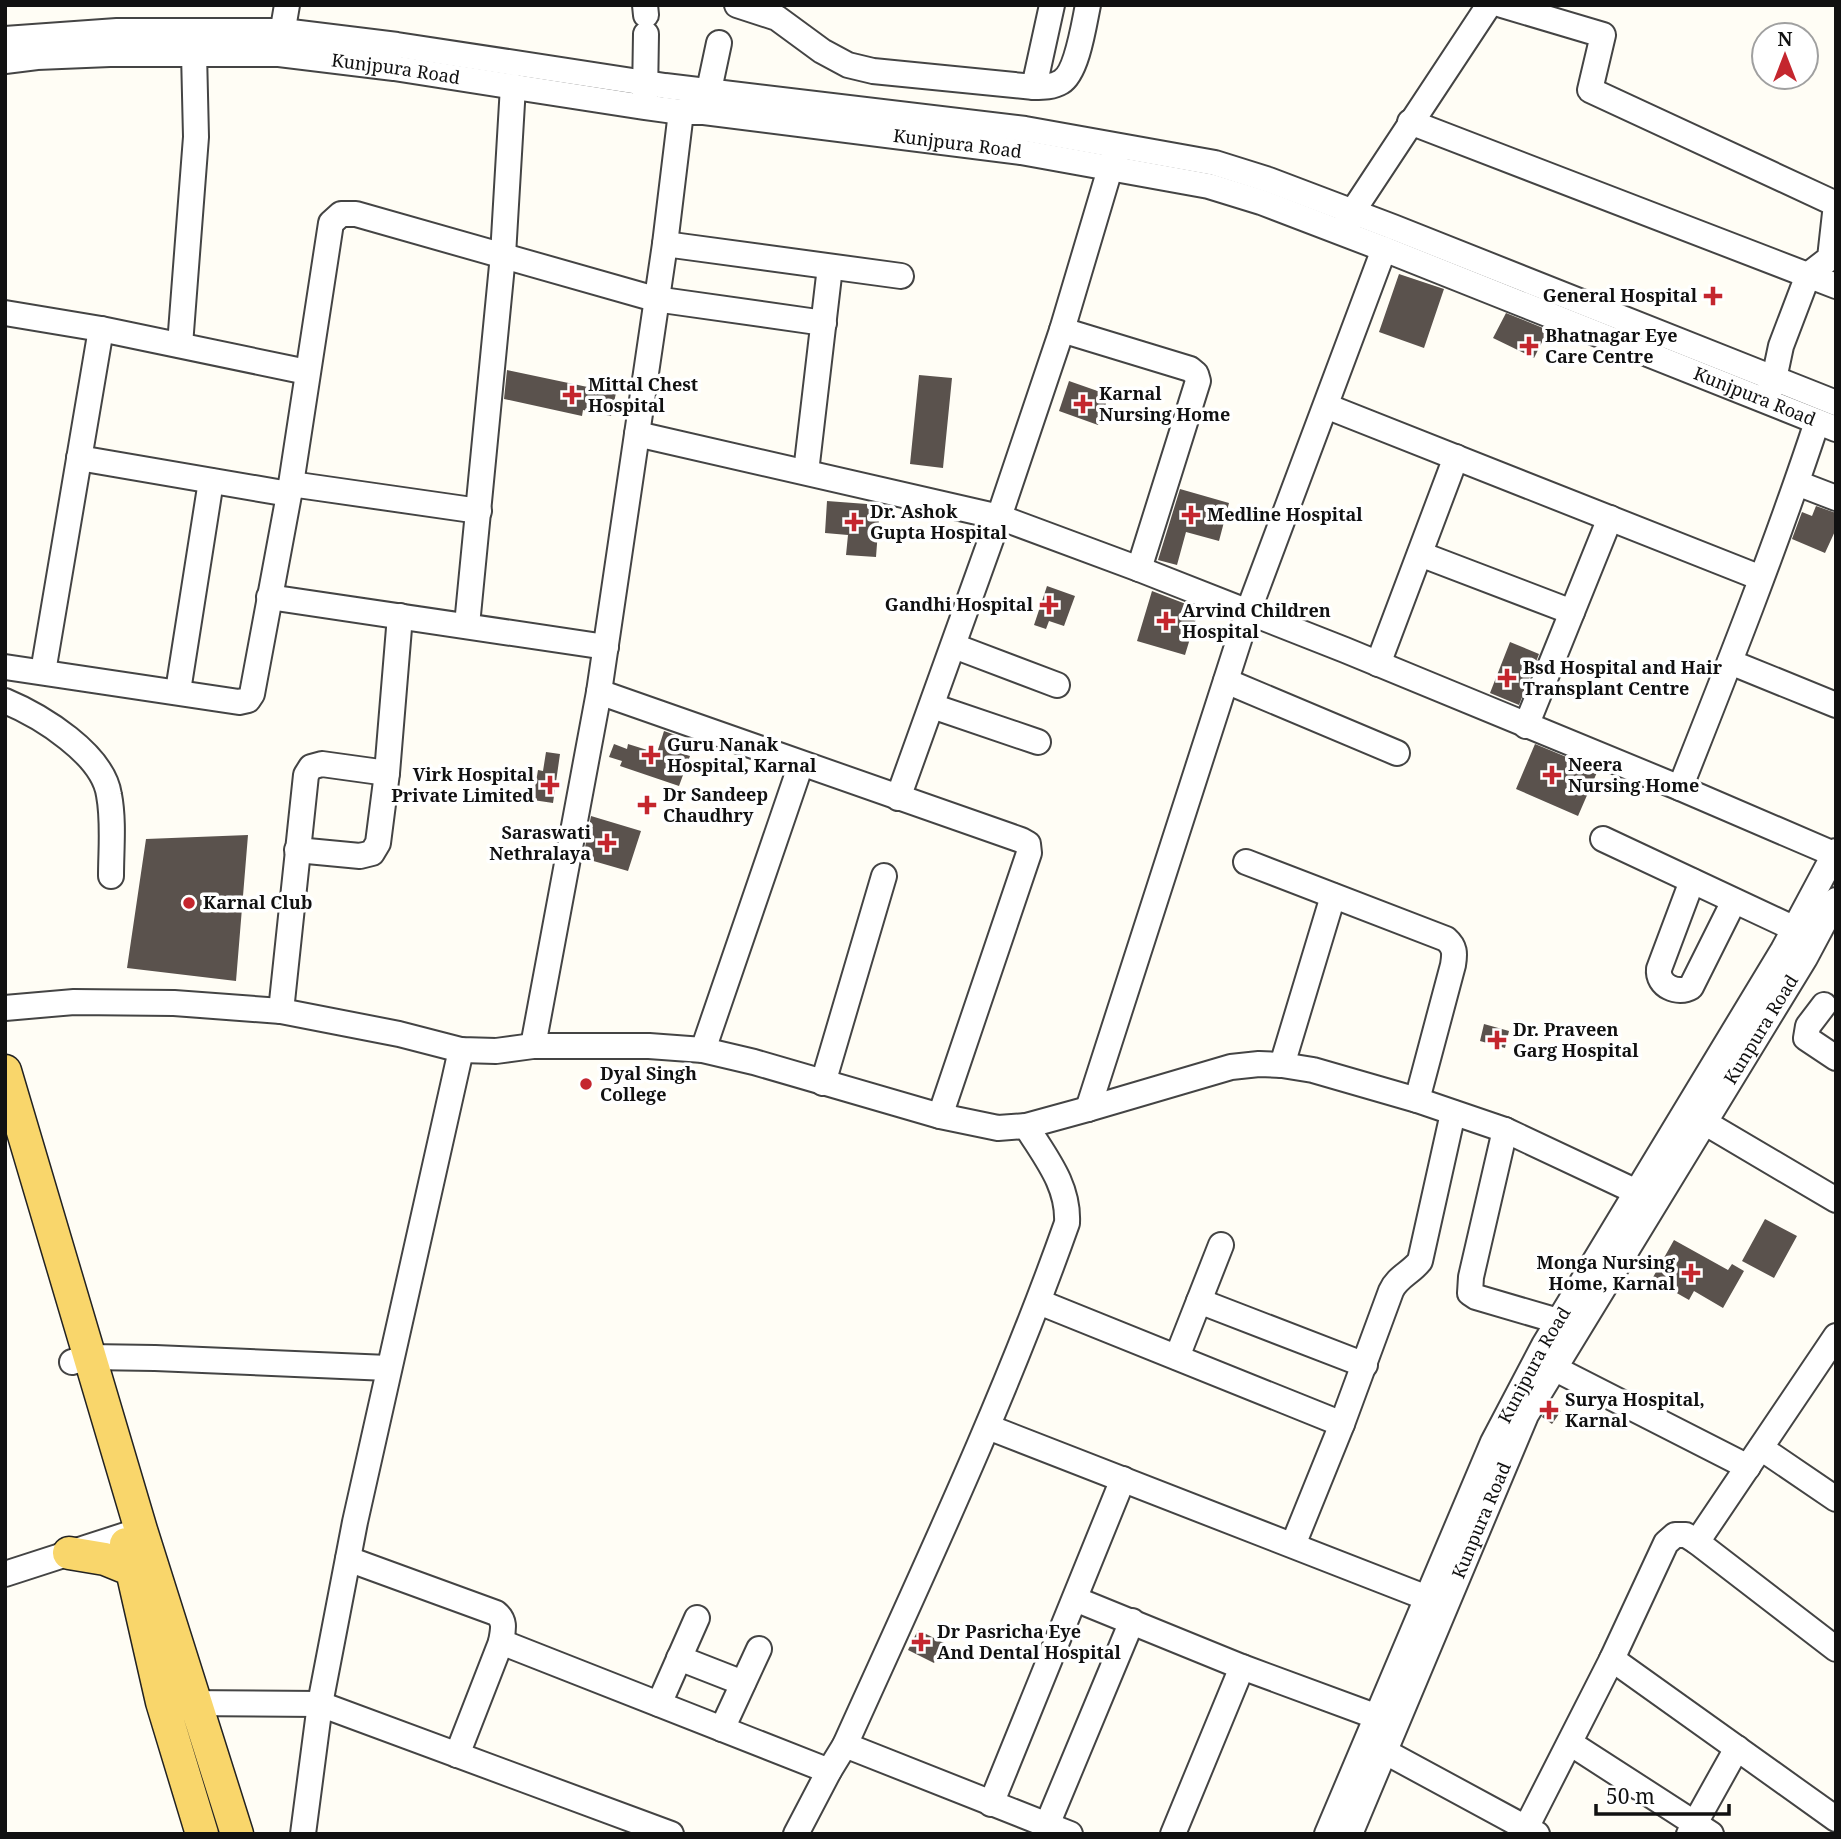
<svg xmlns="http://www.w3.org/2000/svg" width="1841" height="1839" font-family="'Noto Serif',serif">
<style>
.building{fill:#5a524d}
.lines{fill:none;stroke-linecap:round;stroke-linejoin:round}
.minor-casing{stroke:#444;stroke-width:28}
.major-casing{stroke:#222;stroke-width:35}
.minor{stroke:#fff;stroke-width:24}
.major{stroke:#f9d66b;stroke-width:32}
.poi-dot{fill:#c4262e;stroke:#fff;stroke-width:2.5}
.labels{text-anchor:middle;stroke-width:7;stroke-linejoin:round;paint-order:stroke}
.street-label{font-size:18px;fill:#111;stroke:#fff}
.poi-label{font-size:18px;font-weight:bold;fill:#111;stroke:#fff;text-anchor:start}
</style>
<rect width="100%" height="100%" fill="#fffdf5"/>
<path class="building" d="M1399 274 1444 289 1424 348 1379 332Z
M1506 313 1548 330 1534 358 1493 338Z
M507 370 616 393 611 416 583 410 582 416 504 399Z
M919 375 952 378 943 468 910 464Z
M1069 381 1109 395 1098 425 1059 411Z
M1180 489 1229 503 1219 541 1186 532 1177 565 1158 560Z
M827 501 880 505 876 557 846 555 848 535 825 533Z
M1816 506 1836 513V529L1825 553 1792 539 1802 512 1812 516Z
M1047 586 1075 596 1064 626 1049 621 1046 629 1034 625Z
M1152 591 1199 609 1185 655 1137 641Z
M1510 642 1539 654 1519 705 1490 693Z
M664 731 678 736 673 751 690 756 679 786 620 766 622 761 609 757 614 744 627 749 628 744 657 753Z
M1535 744 1598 770 1578 816 1516 789Z
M546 752 560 754 553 803 533 800 538 770 543 771Z
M591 816 641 831 628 871 583 858Z
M248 835 236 981 127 968 146 839Z
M1484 1024 1509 1031 1505 1048 1480 1041Z
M1765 1219 1797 1236 1774 1278 1742 1261Z
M1674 1240 1728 1270 1732 1264 1744 1271 1723 1308 1694 1291 1689 1300 1652 1279Z
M1550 1404 1561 1411 1552 1424 1542 1417Z
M918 1630 944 1643 934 1663 908 1650Z"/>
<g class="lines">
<g class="minor-casing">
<g id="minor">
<path d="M645 5 646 15"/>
<path d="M737 5 777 18 822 51 848 65 873 71 1034 87C1043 87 1053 87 1061 82 1077 73 1084 24 1088 5"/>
<path d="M1502 5 1603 35 1590 90 1836 204 1830 258 1808 275 1781 346 1774 379 1768 394"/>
<path d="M5 39 117 31H283L397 45 665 86 1025 129 1215 163 1269 180 1393 227 1836 403"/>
<path d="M280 46 287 5"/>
<path id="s1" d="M5 61 37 57 110 54H279L394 68 644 107 681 112H704L1021 152 1209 186 1261 202 1384 249 1836 429"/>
<path d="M1034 87 1052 5"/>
<path d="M645 96 646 34"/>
<path d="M706 104 719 43"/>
<path d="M1410 122 1836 286"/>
<path d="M1347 225 1353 211 1489 5"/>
<path d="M665 244 901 276"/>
<path d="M5 313 101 329 307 372"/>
<path d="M1062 330 1190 369 1196 374 1198 381 1139 569"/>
<path d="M180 345 196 137 194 53"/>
<path d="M1326 406 1761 578"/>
<path d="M637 434 999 517 1139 569 1345 650 1680 788 1836 855"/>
<path d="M79 458 289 494"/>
<path d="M806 472 830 267"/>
<path d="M1797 483 1836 498"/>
<path d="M291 484 479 511"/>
<path d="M1420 554 1572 612"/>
<path d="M269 597 606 647"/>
<path d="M467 625 503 255 513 86"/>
<path d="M954 646 1057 685"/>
<path d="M1730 662 1836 705"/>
<path d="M1378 664 1456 457"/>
<path d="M5 667 239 702 248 700 252 694 291 484 331 223 341 214H356L655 299 824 323"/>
<path d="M43 672 101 329"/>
<path d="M1226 681 1397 753"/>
<path d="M178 691 211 481"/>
<path d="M599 692 1021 840 1028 844 1029 853 940 1116"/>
<path d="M5 701C41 716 103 754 109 795 114 821 111 850 111 876"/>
<path d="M932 706 1038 742"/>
<path d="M1526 726 1610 518"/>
<path d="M1680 788C1728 667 1776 546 1817 422"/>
<path d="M898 798 999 517 1062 330 1115 152"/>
<path d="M1603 839 1808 935"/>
<path d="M297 850 360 856 372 853 378 843 387 773 400 616"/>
<path d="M1246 862 1446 939C1455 947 1455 953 1453 965L1417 1100"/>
<path d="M1692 881 1659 969C1657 986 1678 995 1691 987L1734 901"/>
<path d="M1824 1005 1808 1026 1806 1038 1836 1058"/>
<path d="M5 1008 74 1002 174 1003 281 1011 399 1034 461 1050 496 1051 533 1046H649L703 1050 754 1062 940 1116 998 1128 1026 1126 1088 1109 1231 1067 1259 1064 1282 1065 1313 1070 1417 1100 1505 1130 1656 1201"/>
<path d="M281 1011 306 775 311 767 322 764 387 773"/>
<path d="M533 1046 599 692 665 244 681 112"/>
<path d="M703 1050 801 764"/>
<path d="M1282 1065 1333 896"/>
<path d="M823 1083 884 876"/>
<path d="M1088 1109 1248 612 1384 249"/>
<path d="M1692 1115 1836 1200"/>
<path d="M1505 1130 1471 1277 1470 1293 1476 1297 1558 1321"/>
<path d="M1199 1301 1365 1365"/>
<path d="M1039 1302 1342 1424"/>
<path d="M1177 1357 1221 1245"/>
<path d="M1540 1361 1748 1467"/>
<path d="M72 1362 89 1357 155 1358 388 1368"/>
<path d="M988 1427 1440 1603"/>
<path d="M1761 1448 1836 1499"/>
<path d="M1697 1542 1836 1336"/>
<path d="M1293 1545 1342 1424 1391 1291C1397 1277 1411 1273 1420 1261L1453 1113"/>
<path d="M348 1559 496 1613C506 1621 503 1630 501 1642L457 1755"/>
<path d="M5 1574 141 1530"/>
<path d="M1075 1599 1242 1667 1391 1722"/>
<path d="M501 1642 829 1771"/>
<path d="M679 1658 743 1683"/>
<path d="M1612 1659 1836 1819"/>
<path d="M181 1703 320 1704 671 1834"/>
<path d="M659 1704 697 1618"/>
<path d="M722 1729 759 1649"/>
<path d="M1369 1743 1537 1834"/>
<path d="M1570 1743 1711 1834"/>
<path d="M845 1745 1070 1834"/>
<path d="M991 1804 1123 1479"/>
<path d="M1047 1825 1132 1621"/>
<path d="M1526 1828 1612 1659 1666 1543 1675 1535H1686L1697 1542 1836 1649"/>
<path d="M303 1834 320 1704 355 1522 461 1050"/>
<path d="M796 1834 829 1771 845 1745C923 1572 1004 1401 1067 1223 1069 1185 1045 1157 1026 1126"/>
<path d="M1173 1834 1242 1667"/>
<path id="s2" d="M1327 1834 1493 1442 1544 1345 1783 950 1836 851"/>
<path id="s3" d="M1350 1834 1526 1415 1805 958 1836 900"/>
<path d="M1689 1834 1737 1748"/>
</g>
</g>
<g class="major-casing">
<path id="major" d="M5 1071 141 1530 237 1834
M126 1544 162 1702 202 1834
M69 1553 105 1559 132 1570"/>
</g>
<use href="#minor" class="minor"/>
<use href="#major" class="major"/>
</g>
<g class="poi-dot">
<path d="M1709.5 285.5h7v7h7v7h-7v7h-7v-7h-7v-7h7z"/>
<path d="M1525.5 335.5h7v7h7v7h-7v7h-7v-7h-7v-7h7z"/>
<path d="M568.5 384.5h7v7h7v7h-7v7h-7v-7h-7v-7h7z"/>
<path d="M1079.5 393.5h7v7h7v7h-7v7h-7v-7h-7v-7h7z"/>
<path d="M1187.5 504.5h7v7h7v7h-7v7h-7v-7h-7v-7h7z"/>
<path d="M850.5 511.5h7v7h7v7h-7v7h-7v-7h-7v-7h7z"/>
<path d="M1045.5 594.5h7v7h7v7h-7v7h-7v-7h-7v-7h7z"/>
<path d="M1162.5 610.5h7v7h7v7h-7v7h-7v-7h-7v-7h7z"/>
<path d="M1503.5 667.5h7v7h7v7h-7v7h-7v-7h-7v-7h7z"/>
<path d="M647.5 744.5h7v7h7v7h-7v7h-7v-7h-7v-7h7z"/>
<path d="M1548.5 764.5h7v7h7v7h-7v7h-7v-7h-7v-7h7z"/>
<path d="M546.5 774.5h7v7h7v7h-7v7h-7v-7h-7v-7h7z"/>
<path d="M643.5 794.5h7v7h7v7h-7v7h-7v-7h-7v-7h7z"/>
<path d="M603.5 832.5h7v7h7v7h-7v7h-7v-7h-7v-7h7z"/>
<circle cx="189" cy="903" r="7"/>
<path d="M1493.5 1029.5h7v7h7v7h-7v7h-7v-7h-7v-7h7z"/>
<circle cx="586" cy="1084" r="7"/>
<path d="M1687.5 1262.5h7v7h7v7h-7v7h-7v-7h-7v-7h7z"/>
<path d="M1545.5 1399.5h7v7h7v7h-7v7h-7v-7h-7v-7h7z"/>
<path d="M917.5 1631.5h7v7h7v7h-7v7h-7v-7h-7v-7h7z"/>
</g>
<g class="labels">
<g class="street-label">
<text dy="6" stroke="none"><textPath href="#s1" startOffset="392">Kunjpura Road</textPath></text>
<text dy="6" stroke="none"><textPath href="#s1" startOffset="959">Kunjpura Road</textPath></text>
<text dy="6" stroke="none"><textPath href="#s1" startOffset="1799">Kunjpura Road</textPath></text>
<text dy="6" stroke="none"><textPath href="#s3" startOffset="906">Kunpura Road</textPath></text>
<text dy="6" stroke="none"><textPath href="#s2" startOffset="513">Kunjpura Road</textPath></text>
<text dy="6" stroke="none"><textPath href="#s3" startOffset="340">Kunpura Road</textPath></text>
</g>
<g class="poi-label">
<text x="1697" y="302" text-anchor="end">General Hospital</text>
<text x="1545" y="342">Bhatnagar Eye<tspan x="1545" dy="21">Care Centre</tspan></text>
<text x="588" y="391">Mittal Chest<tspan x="588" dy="21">Hospital</tspan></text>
<text x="1099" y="400">Karnal<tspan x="1099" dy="21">Nursing Home</tspan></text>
<text x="870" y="518">Dr. Ashok<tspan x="870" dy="21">Gupta Hospital</tspan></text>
<text x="1207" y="521">Medline Hospital</text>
<text x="1033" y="611" text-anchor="end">Gandhi Hospital</text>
<text x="1182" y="617">Arvind Children<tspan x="1182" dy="21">Hospital</tspan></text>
<text x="1523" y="674">Bsd Hospital and Hair<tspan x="1523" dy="21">Transplant Centre</tspan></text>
<text x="667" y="751">Guru Nanak<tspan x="667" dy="21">Hospital, Karnal</tspan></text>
<text x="1568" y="771">Neera<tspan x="1568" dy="21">Nursing Home</tspan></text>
<text x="534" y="781" text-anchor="end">Virk Hospital<tspan x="534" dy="21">Private Limited</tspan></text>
<text x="663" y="801">Dr Sandeep<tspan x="663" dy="21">Chaudhry</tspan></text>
<text x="591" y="839" text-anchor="end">Saraswati<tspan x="591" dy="21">Nethralaya</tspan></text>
<text x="203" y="909">Karnal Club</text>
<text x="1513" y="1036">Dr. Praveen<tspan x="1513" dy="21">Garg Hospital</tspan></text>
<text x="600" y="1080">Dyal Singh<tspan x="600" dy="21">College</tspan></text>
<text x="1675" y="1269" text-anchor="end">Monga Nursing<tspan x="1675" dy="21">Home, Karnal</tspan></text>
<text x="1565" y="1406">Surya Hospital,<tspan x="1565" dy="21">Karnal</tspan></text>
<text x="937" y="1638">Dr Pasricha Eye<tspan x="937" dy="21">And Dental Hospital</tspan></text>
</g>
</g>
<rect width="1841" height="1839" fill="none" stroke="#111111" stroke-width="14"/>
<g transform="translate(1785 56)"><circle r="33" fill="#ffffff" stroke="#a0a0a0" stroke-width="2"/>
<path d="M0-5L12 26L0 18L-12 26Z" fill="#c4262e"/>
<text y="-10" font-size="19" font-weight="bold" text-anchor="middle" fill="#111111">N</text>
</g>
<path d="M1596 1804v10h133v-10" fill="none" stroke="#111111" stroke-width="3.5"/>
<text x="1606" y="1804" font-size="21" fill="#111111" stroke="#ffffff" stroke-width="5" paint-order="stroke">50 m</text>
</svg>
